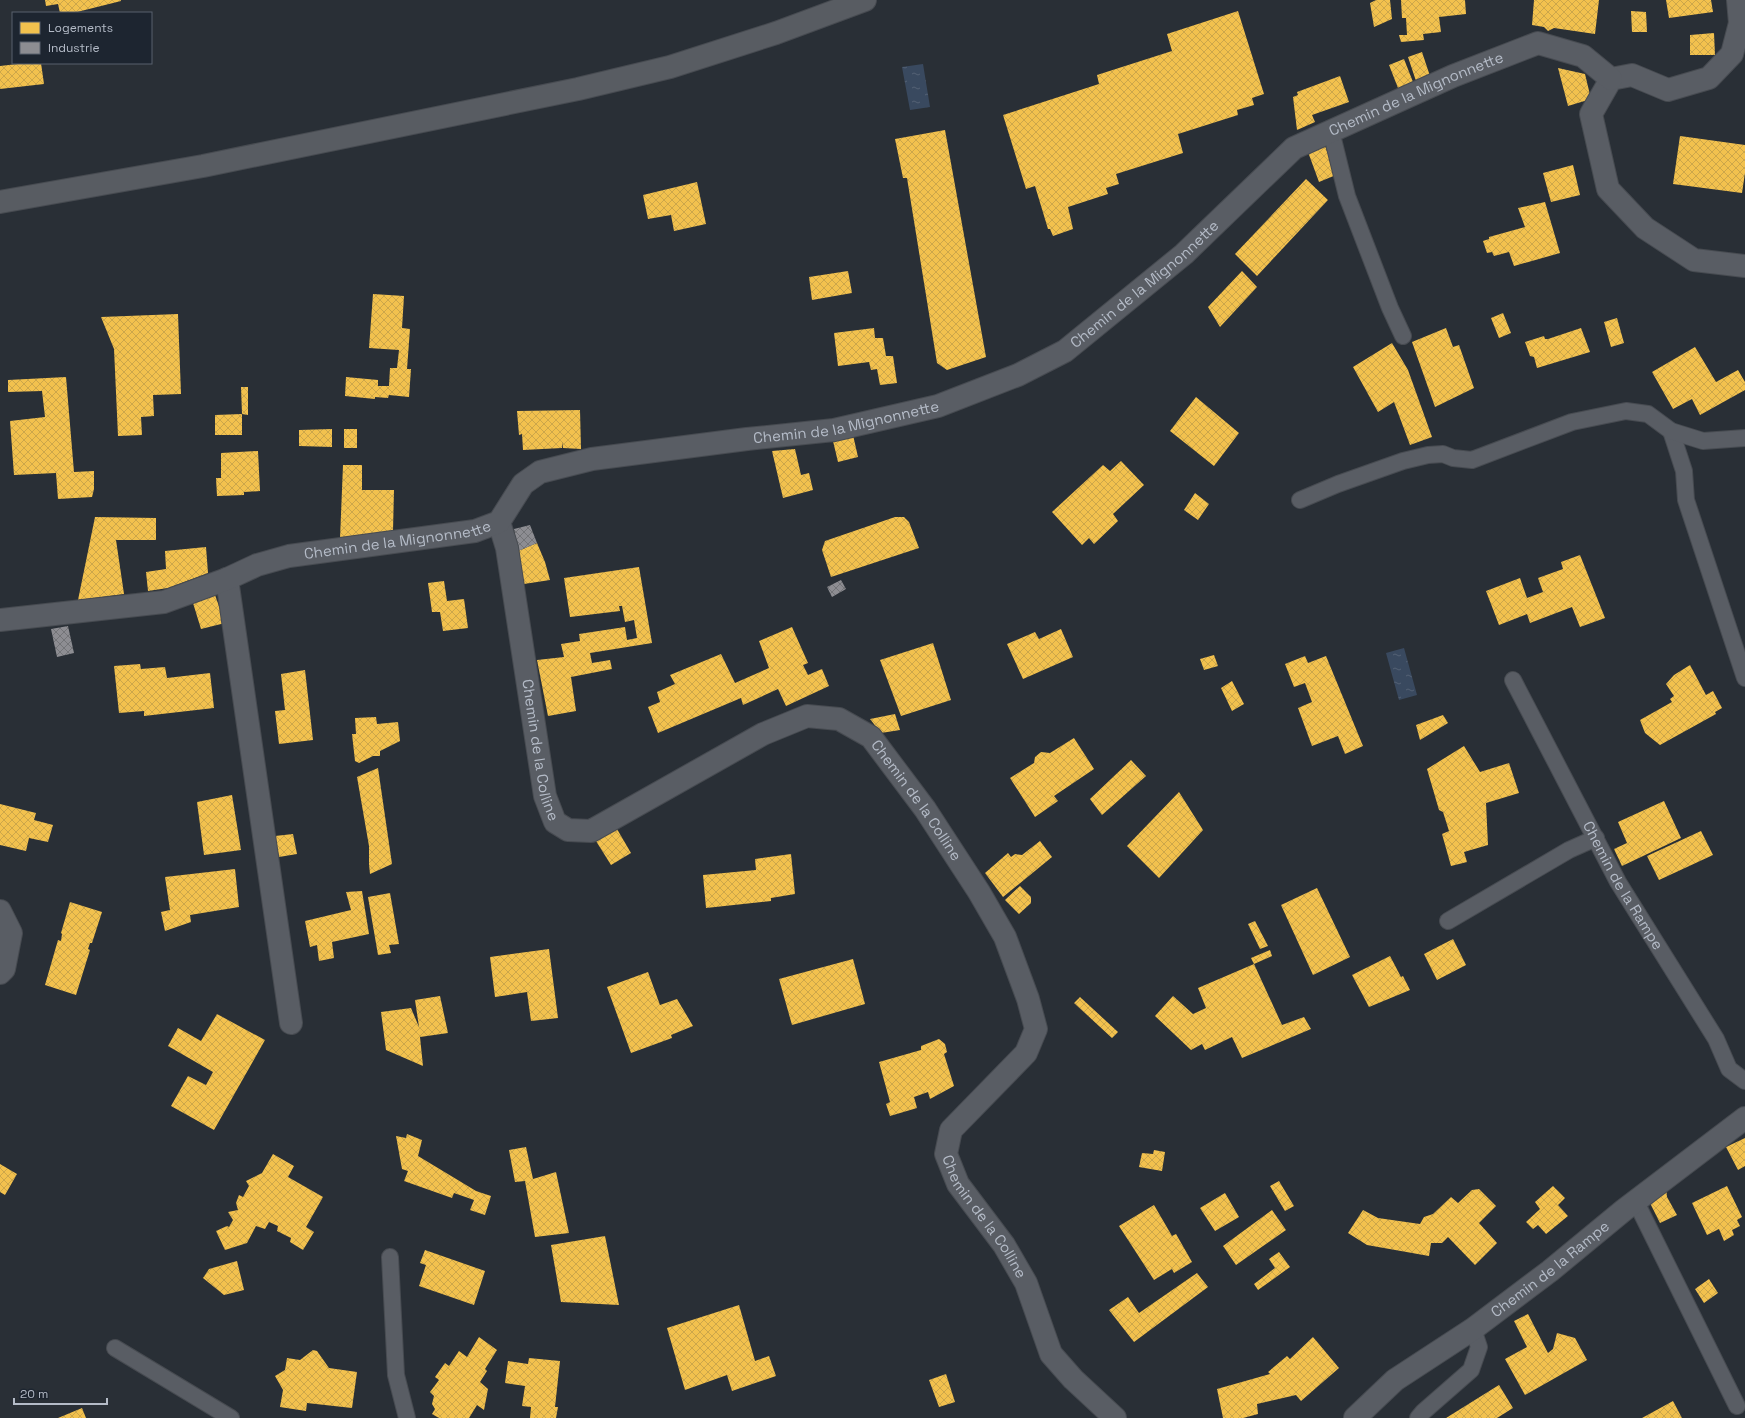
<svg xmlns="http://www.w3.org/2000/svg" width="1745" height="1418" font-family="'Space Grotesk',sans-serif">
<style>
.water{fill:url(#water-ripples)}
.homes{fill:url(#homes-cross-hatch)}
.industry{fill:url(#industry-cross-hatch)}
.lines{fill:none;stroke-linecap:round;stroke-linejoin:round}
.service-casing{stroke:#474b51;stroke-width:18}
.minor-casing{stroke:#474b51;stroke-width:24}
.secondary-casing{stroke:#474b51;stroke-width:24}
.service{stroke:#595d64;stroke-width:16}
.minor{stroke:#595d64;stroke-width:22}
.secondary{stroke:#585c62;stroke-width:22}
.labels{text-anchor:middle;stroke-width:4;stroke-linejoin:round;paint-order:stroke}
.street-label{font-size:15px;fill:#b4bbc7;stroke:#1d2530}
</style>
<defs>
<pattern id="water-ripples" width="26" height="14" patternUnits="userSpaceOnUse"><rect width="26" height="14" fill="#39495f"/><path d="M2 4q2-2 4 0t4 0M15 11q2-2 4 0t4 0" fill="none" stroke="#536174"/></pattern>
<pattern id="homes-cross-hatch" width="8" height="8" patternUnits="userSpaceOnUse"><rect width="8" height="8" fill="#f2c14e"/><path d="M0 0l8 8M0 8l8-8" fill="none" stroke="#cca64a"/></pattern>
<pattern id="industry-cross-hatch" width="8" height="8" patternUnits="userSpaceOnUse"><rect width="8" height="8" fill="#8d8d92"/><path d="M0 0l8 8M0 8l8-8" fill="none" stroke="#737478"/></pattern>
</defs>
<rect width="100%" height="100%" fill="#292f36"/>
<path class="water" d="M923 64 930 107 910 110 902 67Z
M1404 648 1417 695 1399 700 1386 653Z"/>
<path class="homes" d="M45 0H121V1L73 13H60L58 4 46 6Z
M1376 0H1390L1392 19 1374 27 1370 3Z
M1401 0H1465L1466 14 1439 17 1441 32 1423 34 1424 40 1401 42 1399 35H1407L1406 18H1402Z
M1534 0H1599L1595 34 1554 28 1548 31 1544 27 1532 25Z
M1666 0H1711L1713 12 1669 18Z
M1238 11 1264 94 1252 98 1254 105 1237 110 1238 115 1178 134 1183 153 1116 174 1119 184 1106 188 1108 194 1068 207 1073 229 1053 236 1050 229H1048L1035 186 1026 189 1003 115 1099 84 1097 75 1172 51 1167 34Z
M1631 11 1646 12 1647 32H1632Z
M1714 33 1715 55H1690V35Z
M1422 52 1430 76 1416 81 1408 57Z
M1404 59 1413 82 1398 88 1389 65Z
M26 63H41L44 84 0 89V66Z
M1558 68 1585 74 1591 99 1568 106Z
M1340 76 1349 102 1312 115 1315 122 1297 130 1293 97 1298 95 1297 92Z
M945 130 986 357 947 370 937 363 907 178H903L895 139Z
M1680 136 1745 145V173L1742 193 1673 184Z
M1325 146 1336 175 1319 182 1308 152Z
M1573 165 1580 195 1551 202 1543 173Z
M1306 179 1328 200 1257 276 1235 254Z
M697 182 706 224 674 231 671 215 648 219 643 195Z
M1545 202 1560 253 1514 266 1509 252 1494 256 1492 252 1487 253 1483 241 1489 239V237L1525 227 1518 208Z
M848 271 852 293 812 300 809 277Z
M1242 271 1257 287 1220 327 1208 307Z
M373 294 404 296 402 328 410 329 407 369H411L409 397 389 395 388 398 375 397V399L345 396 346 377 378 380V386H389L390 368H397L399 350 369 348Z
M1503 313 1511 333 1499 338 1491 318Z
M178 314 181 394 153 395 154 416 141 417 142 435 118 436 114 349 101 317Z
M1617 318 1624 343 1611 347 1604 322Z
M874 328 875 338H883L886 356H893L897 383 880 385 877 369 871 370 869 362 838 366 834 333Z
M1446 328 1453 347 1459 345 1474 388 1435 407 1412 342Z
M1581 328 1590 352 1537 368 1534 357 1530 356 1525 342 1544 336 1545 339H1548Z
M1392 343 1408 370 1432 437 1410 445 1394 402 1378 412 1353 367Z
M1695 347 1716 382 1738 370 1745 382V390L1700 415 1692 399 1673 409 1652 372Z
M66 377 74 472 94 471V489L92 497 58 499 56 473 14 475 10 421 45 417 42 391 8 392V380Z
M241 387H248V415L242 414Z
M1196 397 1239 433 1214 466 1170 431Z
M580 410 581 449 563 448V442L562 448 523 450 522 434 519 435 517 411Z
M242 414V435H215V415Z
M332 429V447L299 446V430Z
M344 429H357V448H344Z
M853 435 858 457 838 462 833 441Z
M795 449 801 475 809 473 813 490 783 498 772 451Z
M258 451 260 491 244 492V495L217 496 216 478H221V453Z
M1121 461 1144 485 1113 514 1118 521 1094 544 1089 538 1082 545 1052 512 1103 465 1110 471Z
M343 465H362V490H394L393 531 340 539Z
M1195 493 1209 504 1198 520 1184 510Z
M95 517 156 518V540H116L124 594 78 600Z
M895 517H904L909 522 919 548 831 577 822 550 825 541Z
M537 543 545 562 550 580 524 584 518 551Z
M206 547 208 573 168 588 148 591 146 572 166 569 165 551Z
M1580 555 1605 618 1580 627 1572 607 1530 623 1527 614 1499 625 1486 591 1520 578 1527 598 1543 592 1538 578 1563 569 1561 562Z
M639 567 652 643 590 653 592 663 610 660 612 669 571 677 576 711 548 716 537 660 564 657 561 644 580 641 579 634 625 627 627 640 637 638 634 620 625 622 622 606H619L620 611 570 617 564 578Z
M444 581 447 601 464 599 468 628 443 631 440 612H432L428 583Z
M215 595 225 623 201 629 193 603Z
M792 627 808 663 803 665 808 675 822 669 829 686 786 706 778 689 743 705 741 698 658 733 648 707 660 702 657 692 675 684 670 675 721 654 735 683 769 668 759 641Z
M1061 629 1073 657 1023 679 1007 644 1035 632 1039 639Z
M933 643 951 700 901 716 880 660Z
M1214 655 1218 666 1204 670 1200 659Z
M1305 656 1308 663 1326 656 1363 746 1345 754 1338 736 1312 746 1298 708 1312 702 1305 683 1294 687 1285 664Z
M140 664 141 669 165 667 167 678 210 673 214 708 144 716V711L119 713 114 666Z
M1690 665 1706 695 1713 691 1722 708 1715 712 1716 714 1660 745 1645 733 1640 720 1672 702 1670 699 1674 696 1666 684 1674 675Z
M305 670 313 740 279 744 275 711 285 710 281 674Z
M1232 681 1244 704 1232 711 1221 688Z
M895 714 900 730 881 733 870 719Z
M1443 715 1448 723 1420 740 1416 725Z
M376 717 377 724 398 722 400 741 380 751V756H373L359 763 355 761 352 734H356L355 718Z
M1074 738 1094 769 1054 796 1058 801 1035 817 1010 778 1034 763 1035 757 1041 752 1050 753Z
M1464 746 1480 772 1509 763 1519 793 1486 803 1488 845 1464 852 1467 862 1451 866 1442 834 1449 831 1443 812 1439 810 1427 769Z
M1131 760 1146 776 1102 815 1090 799Z
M378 768 392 864 370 874 369 864V846L357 777Z
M1179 792 1203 830 1159 878 1127 846Z
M232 795 241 850 204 855 197 802Z
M1664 801 1681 838 1622 866 1614 849 1627 843 1618 822Z
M0 804 36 813 34 820 53 825 48 842 29 838 26 851 0 845Z
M617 829 631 853 611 865 596 841Z
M1701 831 1713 855 1659 880 1647 856Z
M293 834 297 854 279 857 275 836Z
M1040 841 1052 857 1003 897 985 873 1008 853 1011 857 1015 854 1022 855Z
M791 854 795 894 771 898V901L706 908 703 875 756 870 755 859Z
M235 869 239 907 190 915 191 922 165 931 161 912 170 910 165 877Z
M1020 886 1031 897V903L1019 914 1005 900Z
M1317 888 1350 957 1313 975 1281 905Z
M362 891 369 934 332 942 334 958 319 961 317 945 310 947 305 921 351 910 346 892Z
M390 893 399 944 389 945 391 953 378 955 368 897Z
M70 902 102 912 92 943H90L88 949 90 950 76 995 45 985 58 940 61 941 62 934 61 933Z
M1255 921 1268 946 1260 949 1248 924Z
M1453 939 1466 965 1437 980 1424 954Z
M549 949 558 1018 531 1021 527 992 495 997 490 957Z
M1270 950 1272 956 1254 964 1251 958Z
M1390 956 1401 977 1403 976 1410 990 1369 1007 1352 975Z
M853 959 865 1004 792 1025 779 979Z
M1254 964 1282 1025 1304 1017 1311 1029 1242 1058 1232 1037 1205 1050 1202 1044 1191 1050 1155 1016 1173 996 1193 1014 1206 1008 1198 988Z
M648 972 660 1005 677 999 693 1026 671 1035 672 1038 631 1053 607 987Z
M440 996 448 1033 420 1037 423 1066 386 1050 381 1012 411 1008 419 1027 415 1000Z
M1080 997 1118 1032 1112 1038 1074 1003Z
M217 1014 265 1040 214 1130 171 1106 188 1076 206 1085 213 1072 168 1046 178 1028 201 1041Z
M939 1039 945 1044 947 1052 944 1054 954 1086 930 1099 928 1092 914 1097 917 1108 890 1116 886 1104 890 1102 879 1062 921 1050V1046Z
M407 1134 422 1140 418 1156 476 1191 491 1196 485 1215 470 1210 474 1200 454 1193 452 1198 404 1181 408 1171 402 1169 396 1136 406 1138Z
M1745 1138V1166L1738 1170 1726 1147Z
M526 1147 533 1179 556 1172 569 1233 535 1237 525 1181 515 1182 509 1150Z
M1154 1150 1165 1152 1162 1171 1139 1167 1142 1153 1153 1154Z
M273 1154 294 1166 288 1177 323 1197 306 1227 314 1232 303 1250 290 1242 291 1238 277 1231 278 1226 269 1222 265 1229 256 1226 247 1243 225 1250 216 1231 227 1226 229 1227 233 1220 228 1212 238 1210 236 1203 239 1195 243 1197 249 1186 246 1181 262 1173Z
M0 1164 17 1174 5 1195 0 1192Z
M1279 1181 1294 1206 1285 1211 1270 1186Z
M1553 1186 1565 1198 1558 1205 1568 1216 1546 1234 1538 1225 1533 1229 1526 1222 1540 1209 1535 1202Z
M1727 1186 1742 1217 1737 1220 1740 1226 1732 1230 1734 1235 1724 1241 1719 1229 1707 1235 1692 1203Z
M1666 1187 1667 1197 1677 1215 1660 1223 1649 1201Z
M1479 1189 1496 1206 1479 1223 1497 1243 1475 1265 1448 1237 1442 1243H1431L1429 1256 1367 1245 1348 1233 1363 1210 1378 1218 1420 1224 1424 1217 1433 1214 1451 1197 1458 1203 1472 1190Z
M1225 1193 1239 1217 1215 1231 1200 1208Z
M1154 1205 1172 1236 1176 1234 1192 1262 1174 1273 1172 1269 1154 1280 1119 1226Z
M1272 1210 1286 1230 1236 1265 1223 1246Z
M605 1236 619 1305 561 1302 551 1245Z
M425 1250 485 1271 474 1305 419 1286 426 1265 420 1263Z
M1279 1252 1290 1267 1258 1290 1254 1284 1275 1268 1269 1259Z
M237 1261 244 1290 224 1295 203 1278 209 1269Z
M1197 1273 1208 1287 1134 1342 1109 1310 1128 1297 1139 1313Z
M1709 1279 1718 1293 1704 1303 1695 1289Z
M739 1305 755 1361 769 1356 776 1376 732 1391 727 1375 685 1390 667 1328Z
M1528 1314 1548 1353 1553 1349 1557 1333 1575 1338 1587 1360 1525 1395 1505 1359 1527 1347 1514 1321Z
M479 1337 497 1350 485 1369 487 1371 480 1382 488 1389 484 1410 477 1405 469 1418H439L432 1414 435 1409 432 1404 434 1396 430 1392 439 1380 435 1377 445 1363 449 1366 459 1351 467 1357Z
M1313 1337 1339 1368 1301 1401 1296 1395 1257 1404 1258 1414 1243 1418H1223L1217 1389 1270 1374 1268 1372 1287 1356 1290 1359Z
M313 1350 317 1351 329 1368 357 1372 352 1408 307 1403 306 1411 280 1407 283 1390 275 1376 285 1370 287 1358 300 1360Z
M529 1358 560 1361 555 1407H558L556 1418H530L531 1407 522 1406 525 1386 505 1383 508 1361 528 1364Z
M946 1374 955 1402 939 1407 929 1380Z
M1499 1385 1513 1408 1497 1418H1446Z
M1673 1401 1682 1418H1642Z
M82 1408 86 1418H58Z"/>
<path class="industry" d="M530 525 537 543 518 551 514 529Z
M841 580 846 589 832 597 827 587Z
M68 626 74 653 57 657 51 629Z"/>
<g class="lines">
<g class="service-casing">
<g id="service">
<path d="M1331 131 1347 196 1390 308 1403 336"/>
<path d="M1671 431 1684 471 1686 500 1745 678"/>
<path d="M1300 500 1338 484 1403 461 1428 455 1443 454 1453 458 1472 460 1572 422 1626 411 1648 414 1671 431 1703 441 1745 438"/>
<path id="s1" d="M1513 680 1618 882 1716 1039 1729 1069 1745 1081"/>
<path d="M1448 921 1569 850 1596 838"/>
<path d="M1636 1202 1737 1406"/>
<path d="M390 1257 396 1375 407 1418"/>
<path d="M115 1348 231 1418"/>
<path d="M1418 1418 1423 1412 1471 1370 1479 1347 1473 1329"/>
</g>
</g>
<g class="minor-casing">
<g id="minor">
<path d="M1738 0 1740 23 1732 54 1709 78 1668 90 1632 75 1611 79 1591 114 1608 189 1645 228 1694 260 1745 266"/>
<path id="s2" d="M499 522 507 548 545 796 555 822 568 830 591 831 763 734 807 716 839 719 871 737 925 809 979 892 1005 937 1028 999 1036 1029 1026 1053 951 1130 946 1154 958 1184 1004 1245 1026 1283 1051 1354 1073 1379 1115 1418"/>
<path d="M227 579 291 1023"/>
<path id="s3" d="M0 620 164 602 227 579 257 565 289 556 475 531 499 522 523 484 540 472 592 459 747 439 834 430 938 406 1018 375 1065 351 1184 254 1294 148 1453 76 1538 43 1583 56 1611 79"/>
<path d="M0 911 11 933 4 969 0 973"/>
<path id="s4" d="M1355 1418 1395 1380 1473 1329 1550 1271 1624 1210 1745 1118"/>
</g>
</g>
<g class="secondary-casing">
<path id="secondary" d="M0 202 203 166 578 89 670 67 776 33 865 0"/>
</g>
<use href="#service" class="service"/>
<use href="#minor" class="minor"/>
<use href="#secondary" class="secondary"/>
</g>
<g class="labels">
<g class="street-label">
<text dy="5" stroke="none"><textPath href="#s3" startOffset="1560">Chemin de la Mignonnette</textPath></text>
<text dy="5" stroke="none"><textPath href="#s3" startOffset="1224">Chemin de la Mignonnette</textPath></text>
<text dy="5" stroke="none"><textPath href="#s3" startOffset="888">Chemin de la Mignonnette</textPath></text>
<text dy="5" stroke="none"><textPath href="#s3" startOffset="408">Chemin de la Mignonnette</textPath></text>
<text dy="5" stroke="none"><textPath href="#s2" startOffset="232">Chemin de la Colline</textPath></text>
<text dy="5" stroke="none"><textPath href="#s2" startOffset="736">Chemin de la Colline</textPath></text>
<text dy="5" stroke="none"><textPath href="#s1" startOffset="233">Chemin de la Rampe</textPath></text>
<text dy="5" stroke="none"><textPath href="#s2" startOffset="1228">Chemin de la Colline</textPath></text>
<text dy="5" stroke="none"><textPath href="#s4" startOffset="246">Chemin de la Rampe</textPath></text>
</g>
</g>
<rect x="12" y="12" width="140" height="52" fill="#1d2530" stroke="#59616c"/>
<rect x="20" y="22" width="20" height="12" fill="#f2c14e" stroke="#59616c"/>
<text x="48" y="32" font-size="12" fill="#b4bbc7">Logements</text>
<rect x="20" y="42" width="20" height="12" fill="#8d8d92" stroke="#59616c"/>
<text x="48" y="52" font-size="12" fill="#b4bbc7">Industrie</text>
<path d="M14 1398v6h93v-6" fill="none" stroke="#b4bbc7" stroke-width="2"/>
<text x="20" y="1398" font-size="12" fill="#b4bbc7" stroke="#1d2530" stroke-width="3" paint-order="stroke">20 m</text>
</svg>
